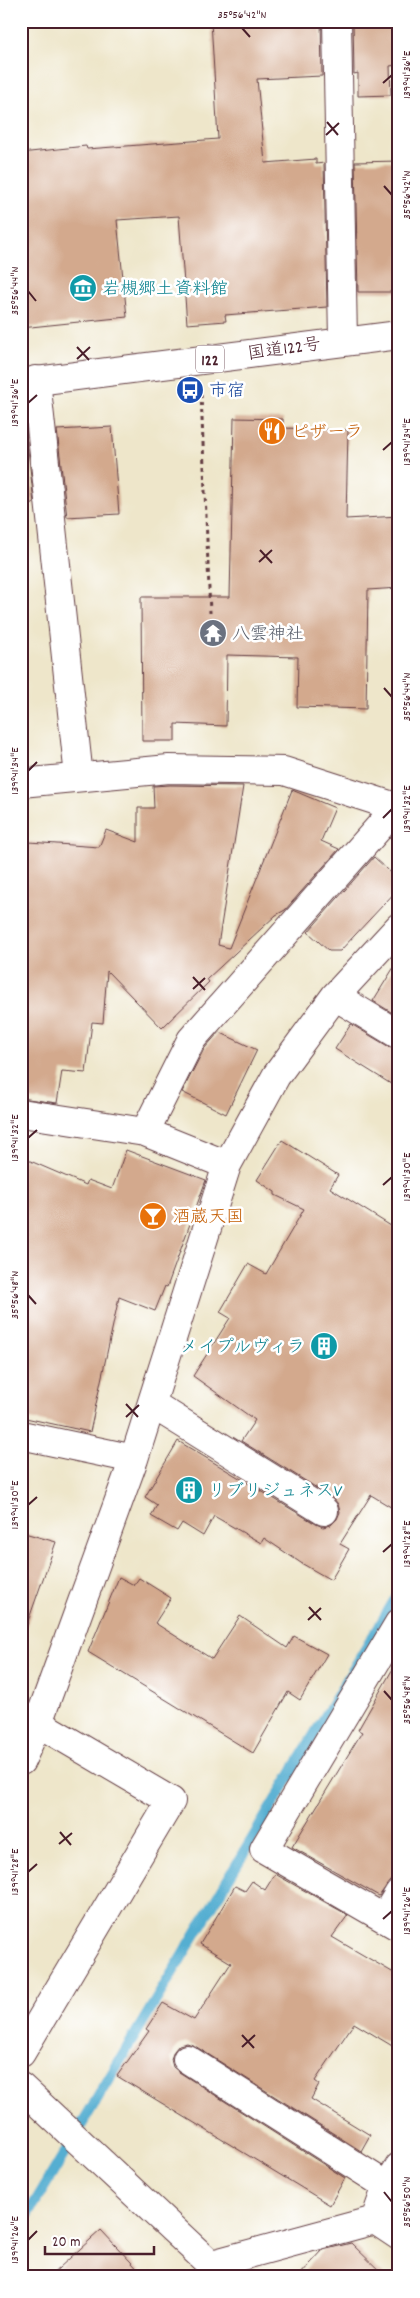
<svg xmlns="http://www.w3.org/2000/svg" width="420" height="2298" font-family="Dekko,'Klee One',sans-serif">
<style>
.lines{fill:none;stroke-linecap:round;stroke-linejoin:round}
.stream{stroke:#54aed1;stroke-width:11}
.building{fill:#d3a98d}
.minor-casing{stroke:#633d43;stroke-width:30}
.highway-casing{stroke:#633d43;stroke-width:30}
.path{stroke:#633d43;stroke-width:3;stroke-dasharray:4 4;stroke-linecap:butt}
.minor{stroke:#fff;stroke-width:28}
.highway{stroke:#fff;stroke-width:28}
.ticks{fill:none;stroke:#4a1f2b;stroke-width:2}
.labels{text-anchor:middle;stroke-width:5;stroke-linejoin:round;paint-order:stroke}
.shield{fill:#fff;stroke:#80626b;stroke-width:1}
.shield-label{font-size:16px;font-weight:bold;fill:#4a1f2b}
.culture-label{font-size:18px;fill:#0d838f;stroke:#fff;text-anchor:start}
.street-label{font-size:18px;fill:#4a1f2b;stroke:#fff}
.transit-label{font-size:18px;fill:#164399;stroke:#fff;text-anchor:start}
.food-label{font-size:18px;fill:#c56008;stroke:#fff;text-anchor:start}
.worship-label{font-size:18px;fill:#5b616d;stroke:#fff;text-anchor:start}
.neatline{fill:none;stroke:#4a1f2b;stroke-width:2}
.ticks-label{font-size:12px;text-anchor:middle;fill:#4a1f2b}
</style>
<rect width="100%" height="100%" fill="#fff"/>
<filter id="ink" filterUnits="userSpaceOnUse"><feTurbulence type="fractalNoise" baseFrequency=".02" numOctaves="2"/><feDisplacementMap in="SourceGraphic" scale="10" xChannelSelector="R" yChannelSelector="G"/><feConvolveMatrix kernelMatrix="1 2 1 2 8 2 1 2 1" color-interpolation-filters="sRGB"/></filter>
<filter id="wash" filterUnits="userSpaceOnUse"><feTurbulence type="fractalNoise" baseFrequency=".0096" numOctaves="4" result="noise"/><feDisplacementMap in="SourceGraphic" scale="20" xChannelSelector="R" yChannelSelector="G"/><feGaussianBlur stdDeviation="1.12" result="paint"/><feColorMatrix in="noise" values="0 0 0 0 0 0 0 0 0 0 0 0 0 0 0 0 0 1.4 0 .05"/><feComposite in="paint" operator="in"/></filter>
<g filter="url(#wash)">
<rect width="100%" height="100%" fill="#eee6ca"/>
<g class="lines">
<path class="stream" d="M21 2226 399 1593"/>
</g>
<g id="blocks">
<path class="building" d="M211 21H321L322 76 257 79 265 163 316 159V164L324 163 327 307 225 315 226 321 187 324 179 216 117 220 127 317 21 328V153L86 146 87 149 218 139Z
M353 21H392L396 65 390 66 391 95 358 96V73L354 74Z
M399 161V292H358L355 162Z
M234 418 283 419V428L348 430 346 519 399 516V588L368 590 366 709 297 707 298 657 227 655 226 726 175 724V741H142L141 597H230Z
M112 427 119 514 67 517 57 430Z
M21 441H27L34 503 21 504Z
M170 785 243 786 218 945 229 948 292 790 335 808 321 841 339 849 285 910 276 915 207 979 209 982 162 1028 107 971 103 1023 92 1022 86 1073 62 1071 57 1103 21 1098V944L29 842 99 847 106 830 138 842V808H154L153 786Z
M374 857 399 880V888L340 951H329L308 932Z
M399 959V1017L373 1001Z
M351 1024 391 1048 399 1051V1089L335 1049Z
M219 1032 257 1050 226 1114 182 1092 204 1049Z
M282 1140 338 1175 330 1188 399 1231V1512L371 1495 340 1544 349 1549 331 1580 301 1563 264 1538 261 1543 214 1516 203 1536 182 1523 177 1531 151 1516 157 1505 145 1497 178 1441 316 1524 323 1527 331 1525 337 1519 340 1512 338 1504 333 1498 241 1441 255 1420 193 1376 230 1318 220 1312 248 1264 266 1274 304 1209 275 1195V1192L257 1180Z
M126 1150 206 1180 167 1287 165 1286 155 1311 119 1297 90 1432 21 1417V1157L86 1185 88 1180 112 1189Z
M21 1532 56 1542 26 1627 21 1626Z
M119 1577 134 1585 139 1578 171 1598 155 1623 212 1659 240 1616 287 1648 294 1636 327 1654 300 1700 288 1692 253 1753 88 1652Z
M399 1658V1877L391 1880 379 1896 292 1847 362 1732 358 1730Z
M275 1874 348 1915 332 1937 399 1976V2050L354 2023 315 2081 319 2084 311 2099 370 2135 361 2151 195 2046 187 2043 179 2045 174 2051 171 2059 173 2067 179 2072 345 2178 330 2205 117 2076 149 2031 146 2029 163 2003 194 2020 231 1963 200 1944 235 1886 245 1891 252 1881 265 1890Z
M101 2230 145 2277H49Z
M351 2243 386 2277H298L323 2250Z"/>
</g>
</g>
<g filter="url(#ink)">
<use href="#blocks" fill-opacity="0" stroke="#633d43" stroke-width="1"/>
<g class="lines">
<g class="minor-casing">
<path id="minor" d="M337 21 343 340
M36 380 79 777
M21 783 169 769 284 771 399 808
M335 996 399 1035
M21 1113 145 1132 227 1165
M145 1132 191 1040 397 807
M152 1404 324 1511
M21 1435 134 1459
M399 1623 264 1849 399 1927
M21 1761 38 1723 134 1459 227 1165 276 1076 335 996 399 927
M384 1918 399 1893
M21 2053 171 1801 38 1723
M187 2059 387 2186
M21 2087 224 2277
M375 2220 399 2236
M212 2264 375 2220 387 2186 399 2167"/>
</g>
<g class="highway-casing">
<path id="highway" d="M21 383 399 335"/>
</g>
<path class="path" d="M201 394 210 613"/>
<use href="#minor" class="minor"/>
<use href="#highway" class="highway"/>
</g>
</g>
<path class="ticks" d="M242 28 250 37M383 83 392 75M327 122 338 135M326 135 339 123M384 186 392 195M28 291 36 301M77 347 89 360M77 359 90 347M28 403 37 395M383 450 392 442M260 550 272 563M259 562 272 550M384 688 392 697M28 771 37 762M383 818 392 809M193 977 205 990M193 989 205 978M28 1138 37 1130M383 1185 392 1177M28 1295 36 1304M126 1404 138 1417M126 1417 139 1405M28 1505 37 1497M383 1552 392 1544M309 1607 321 1620M308 1620 321 1608M384 1691 392 1700M60 1832 71 1845M59 1844 72 1833M28 1872 37 1864M383 1919 392 1911M242 2035 254 2048M242 2047 255 2035M384 2192 392 2202M28 2240 37 2231"/>
<defs>
<g id="museum-disc" transform="scale(1.4375)"><circle r="9.5" fill="#0f9aa8" stroke="#fff"/><path d="M0-6L6-3V-2H-6V-3ZM-5-1h2V3h-2ZM-1-1h2V3h-2ZM3-1h2V3H3ZM-6 4H6V6H-6Z" fill="#fff"/></g>
<g id="bus-disc" transform="scale(1.4375)"><circle r="9.5" fill="#1a4fb4" stroke="#fff"/><path d="M-5-6H5V4H4V6H2V4H-2V6H-4V4H-5ZM-3.5-4V0h7V-4ZM-3.5 1.2v1.5H-2V1.2ZM2 1.2v1.5H3.5V1.2Z" fill="#fff"/></g>
<g id="restaurant-disc" transform="scale(1.4375)"><circle r="9.5" fill="#e8710a" stroke="#fff"/><path d="M-5-6h1v4h1v-4h1v4h1v-4h1v5L-1.5 .5V6h-2V.5L-5-1ZM5-6V6H3V1.5H1.5Q1.5-4 5-6Z" fill="#fff"/></g>
<g id="temple-disc" transform="scale(1.4375)"><circle r="9.5" fill="#6b7280" stroke="#fff"/><path d="M0-6L5-2H3V0L6.5 2.5H4V6H1.5V3h-3V6H-4V2.5H-6.5L-3 0V-2H-5Z" fill="#fff"/></g>
<g id="bar-disc" transform="scale(1.4375)"><circle r="9.5" fill="#e8710a" stroke="#fff"/><path d="M-6-5H6L.8 .8V4.5H3.5V6h-7V4.5H-.8V.8Z" fill="#fff"/></g>
<g id="building-disc" transform="scale(1.4375)"><circle r="9.5" fill="#0f9aa8" stroke="#fff"/><path d="M-4-6H4V6H1V3H-1V6H-4ZM-2.5-4.3h1.7v1.8h-1.7ZM.8-4.3h1.7v1.8H.8ZM-2.5-1h1.7V.8h-1.7ZM.8-1h1.7V.8H.8Z" fill="#fff"/></g>
</defs>
<g fill-rule="evenodd">
<use href="#museum-disc" x="83" y="288"/>
<use href="#bus-disc" x="190" y="390"/>
<use href="#restaurant-disc" x="272" y="431"/>
<use href="#temple-disc" x="213" y="633"/>
<use href="#bar-disc" x="153" y="1216"/>
<use href="#building-disc" x="324" y="1346"/>
<use href="#building-disc" x="189" y="1490"/>
</g>
<g class="labels">
<rect class="shield" x="196" y="345.5" width="28" height="27" rx="4"/>
<g class="shield-label">
<text x="210" y="365">122</text>
</g>
<g class="culture-label">
<text x="102" y="294">岩槻郷土資料館</text>
<text x="305" y="1352" text-anchor="end">メイプルヴィラ</text>
<text x="208" y="1496">リブリジュネスV</text>
</g>
<g class="street-label">
<text transform="translate(284 348) rotate(-8)" y="6">国道122号</text>
</g>
<g class="transit-label">
<text x="209" y="396">市宿</text>
</g>
<g class="food-label">
<text x="291" y="437">ピザーラ</text>
<text x="172" y="1222">酒蔵天国</text>
</g>
<g class="worship-label">
<text x="232" y="639">八雲神社</text>
</g>
</g>
<rect width="420" height="2298" fill="none" stroke="#fff" stroke-width="55"/>
<path d="M45 2246v8h109v-8" fill="none" stroke="#4a1f2b" stroke-width="2.5"/>
<text x="52" y="2246" font-size="15" fill="#4a1f2b" stroke="#ffffff" stroke-width="4" paint-order="stroke">20 m</text>
<rect x="28" y="28" width="364" height="2242" class="neatline"/>
<g class="ticks-label">
<text x="242" y="18">35°56'42"N</text>
<text transform="translate(406 75) rotate(-90)" y="4">139°41'36"E</text>
<text transform="translate(406 195) rotate(-90)" y="4">35°56'42"N</text>
<text transform="translate(14 291) rotate(-90)" y="4">35°56'44"N</text>
<text transform="translate(14 403) rotate(-90)" y="4">139°41'36"E</text>
<text transform="translate(406 442) rotate(-90)" y="4">139°41'34"E</text>
<text transform="translate(406 697) rotate(-90)" y="4">35°56'44"N</text>
<text transform="translate(14 771) rotate(-90)" y="4">139°41'34"E</text>
<text transform="translate(406 809) rotate(-90)" y="4">139°41'32"E</text>
<text transform="translate(14 1138) rotate(-90)" y="4">139°41'32"E</text>
<text transform="translate(406 1177) rotate(-90)" y="4">139°41'30"E</text>
<text transform="translate(14 1295) rotate(-90)" y="4">35°56'48"N</text>
<text transform="translate(14 1505) rotate(-90)" y="4">139°41'30"E</text>
<text transform="translate(406 1544) rotate(-90)" y="4">139°41'28"E</text>
<text transform="translate(406 1700) rotate(-90)" y="4">35°56'48"N</text>
<text transform="translate(14 1872) rotate(-90)" y="4">139°41'28"E</text>
<text transform="translate(406 1911) rotate(-90)" y="4">139°41'26"E</text>
<text transform="translate(406 2202) rotate(-90)" y="4">35°56'50"N</text>
<text transform="translate(14 2240) rotate(-90)" y="4">139°41'26"E</text>
</g>
</svg>
